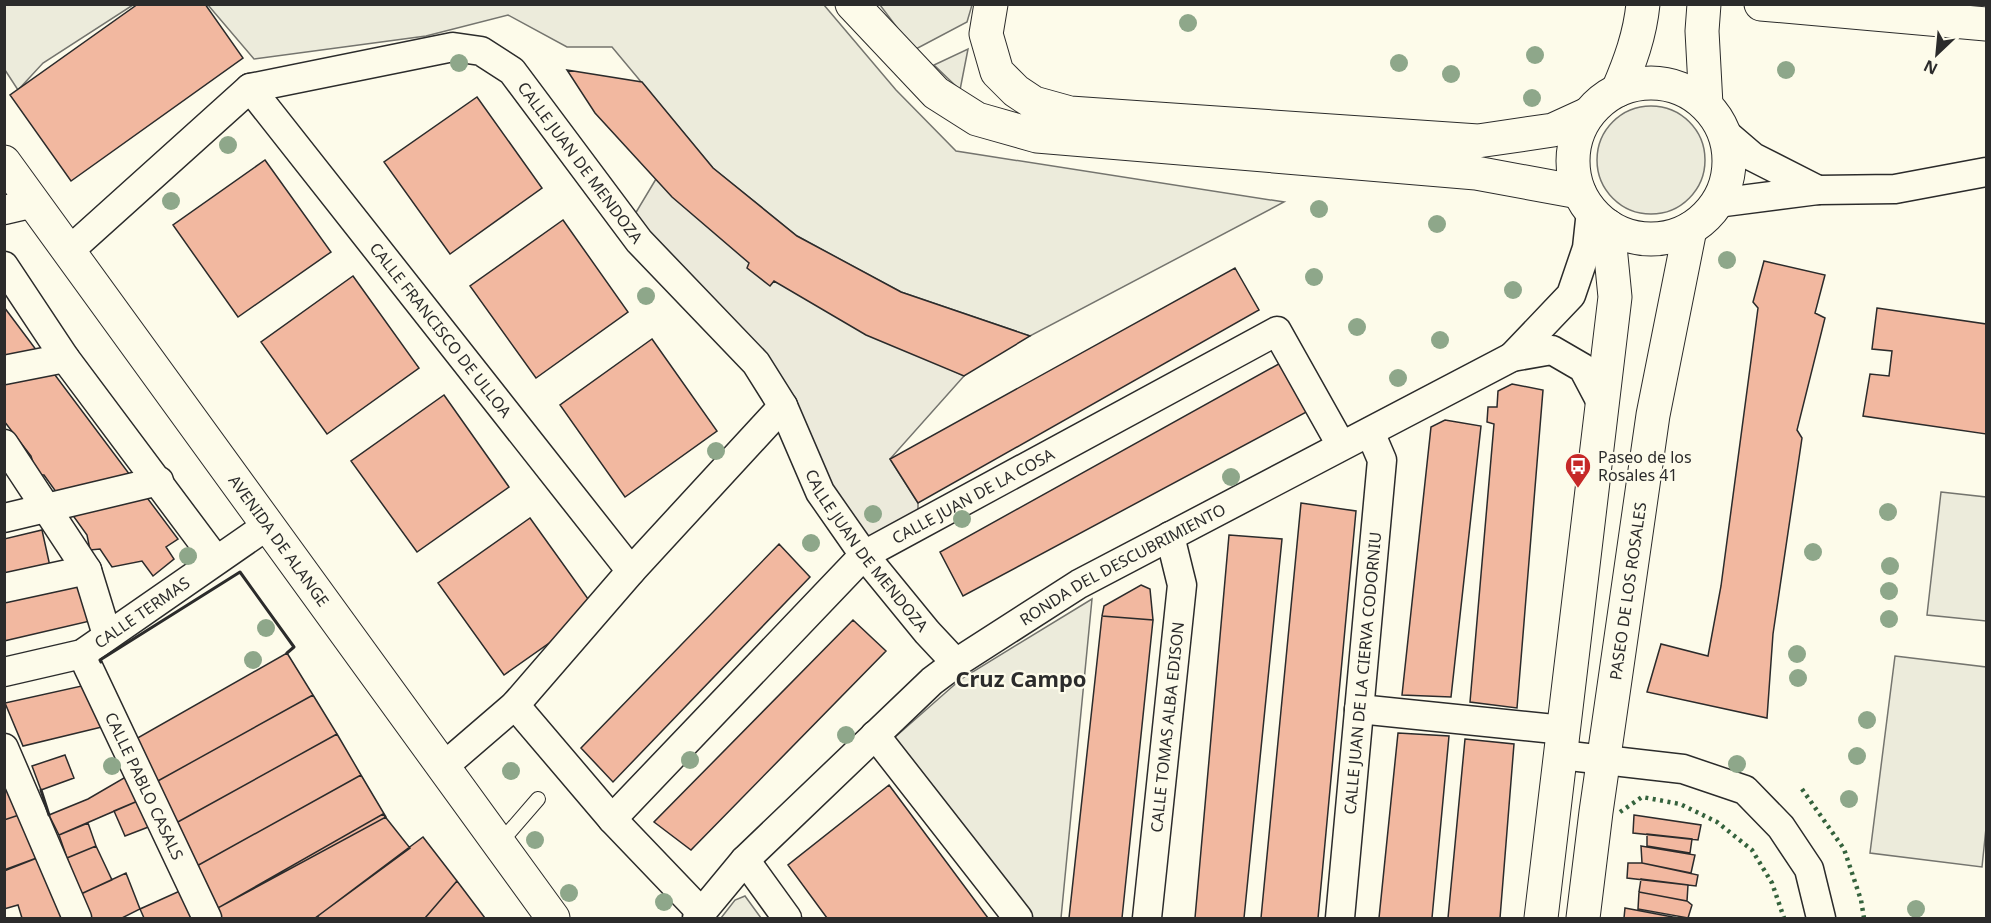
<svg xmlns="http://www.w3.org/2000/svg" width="1991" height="923" font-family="'Noto Sans',sans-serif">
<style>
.green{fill:#ecebdb;stroke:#74746e;stroke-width:1.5}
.parking{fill:#eceadb;stroke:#74746e;stroke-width:1.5}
.building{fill:#f2b8a0;stroke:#2b2b2b;stroke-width:1.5}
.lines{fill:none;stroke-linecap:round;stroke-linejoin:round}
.lane-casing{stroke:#2b2b2b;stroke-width:16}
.street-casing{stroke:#2b2b2b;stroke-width:31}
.secondary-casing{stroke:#2b2b2b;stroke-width:35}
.highway-casing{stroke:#2b2b2b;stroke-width:35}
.lane{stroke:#fdfbea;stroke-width:14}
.street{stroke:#fdfbea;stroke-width:28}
.secondary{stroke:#fdfbea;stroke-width:33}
.highway{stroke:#fdfbea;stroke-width:33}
.hedge{stroke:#34623c;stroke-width:4.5;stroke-dasharray:3 4.5;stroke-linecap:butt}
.wall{stroke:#2b2b2b;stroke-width:3}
.tree{fill:#8ea78a}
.labels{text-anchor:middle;stroke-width:4.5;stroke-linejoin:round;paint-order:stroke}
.street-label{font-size:16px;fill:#2b2b2b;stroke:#fdfbea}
.poi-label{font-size:16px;fill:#2b2b2b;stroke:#fdfbea;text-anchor:start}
.district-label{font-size:22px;font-weight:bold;fill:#2b2b2b;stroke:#fdfbea}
</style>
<rect width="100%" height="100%" fill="#fdfbea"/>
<path class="green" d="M4 5H133L43 63 18 90 5 70Z
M208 5H824L896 90 956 151 1284 202 1030 336 901 292 797 236 713 168 612 47H567L508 15 426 36 254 59Z
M880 5H972L967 22 914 50Z
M968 49 960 90 934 65Z
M1597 160a54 54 0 1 1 108 0a54 54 0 1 1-108 0Z
M1941 492 1986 497V621L1927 615Z
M1092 599 1061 918H1032L894 738 961 679Z
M1895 656 1986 667V828L1982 867 1870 853Z
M745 896 761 918H721L735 900Z"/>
<path class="parking" d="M656 179 774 281 964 376 890 459 918 503V526L864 555 783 407 635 214Z"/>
<path class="building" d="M138 4H205L243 58 71 181 10 95Z
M567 70 642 82 713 168 797 236 901 292 1030 336 964 376 866 335 774 281 770 286 747 268 749 263 672 197 595 113Z
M477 97 542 188 450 254 384 162Z
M265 160 331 252 238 317 173 225Z
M563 220 628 312 536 378 470 286Z
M1764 261 1825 275 1815 313 1825 318 1797 430 1802 438 1773 634 1767 718 1647 692 1661 644 1708 656 1721 586 1758 308 1753 302Z
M1235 268 1259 310 918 503 890 459Z
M353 276 419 368 327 434 261 342Z
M4 307 178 539 166 547 174 559 153 576 142 561 112 567 100 549 90 550 87 535 44 475H37L31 456 4 421Z
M1877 308 1986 324V434L1863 416 1870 374 1889 376 1892 351 1872 349Z
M652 339 717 431 625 497 560 405Z
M1284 361 1312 409 963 596 940 552Z
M1512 384 1543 390 1517 708 1470 702 1494 424 1487 422 1488 407H1497L1498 391Z
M444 395 509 487 417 552 351 461Z
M1445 420 1481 426 1451 697 1402 695 1431 427Z
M1301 503 1356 511 1318 918H1261Z
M530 518 596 610 504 675 438 583Z
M42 530 51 571 4 581V539Z
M1229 535 1282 539 1244 918H1195Z
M779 544 810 577 613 782 581 748Z
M80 583 90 621 4 641V599Z
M1141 585 1150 589 1153 620 1102 616 1104 606Z
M1102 616 1153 620 1122 918H1069Z
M853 620 886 651 691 850 654 822Z
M287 653 313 695 156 782 134 740Z
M86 685 106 726 23 746 5 703Z
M313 695 337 734 176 823 156 782Z
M1398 733 1449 736 1432 918H1379Z
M337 734 361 775 195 867 176 823Z
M1465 739 1514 744 1500 918H1448Z
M65 755 74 778 41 790 32 766Z
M4 774 25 813 4 820Z
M129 775 140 800 59 835 49 815 88 799Z
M361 775 386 817 216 909 195 867Z
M889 785 988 918H827L788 865Z
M140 800 151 826 125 836 114 811Z
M25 813 42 856 4 870V820Z
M383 814 410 848 315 918H220L216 909Z
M1634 815 1701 825 1698 840 1633 833Z
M88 823 96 846 67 858 59 835Z
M1647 834 1692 839 1690 853 1647 846Z
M423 837 457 881 425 918H319L318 916Z
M96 846 112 880 81 894 67 858Z
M1641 846 1695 855 1691 873 1642 863Z
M42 856 68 918H22L18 905 4 909V871Z
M1628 863H1642L1698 875 1696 886 1627 878Z
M126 873 140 909 122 918H91L81 894Z
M1641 879 1688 885 1687 901 1639 892Z
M457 881 485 918H425Z
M182 890 193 918H144L140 909Z
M1639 892 1687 901 1692 905 1688 918 1638 909Z
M1625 908 1678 918H1624Z"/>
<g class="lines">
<g class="lane-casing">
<path id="lane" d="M499 844 538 799"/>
</g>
<g class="street-casing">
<g id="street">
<path id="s1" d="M250 88 631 571"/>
<path d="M1725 133 1753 157 1818 190"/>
<path d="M1717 203 1818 190 1895 189 1986 172"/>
<path d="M4 210 34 203"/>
<path id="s2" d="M69 251 250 88 453 47 481 51 512 71 639 241 756 363 783 406 820 492 864 555 927 632 956 663"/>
<path d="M4 266 65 358 216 560"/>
<path d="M1512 357 1571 295 1587 248 1591 211"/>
<path d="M4 370 65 358"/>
<path d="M4 444 87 570 107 635"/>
<path d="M4 518 159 481"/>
<path d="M4 588 87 570"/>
<path id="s3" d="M82 654 207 918"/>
<path id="s4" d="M4 672 82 654 268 525"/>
<path d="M515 705 612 819 701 912"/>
<path d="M1359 709 1564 730"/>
<path d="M875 735 1018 918"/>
<path d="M4 748 77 918"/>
<path d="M1561 755 1683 769 1745 790 1781 827 1809 869 1821 918"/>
<path d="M443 767 515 705 631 571 783 406"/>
<path id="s5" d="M612 819 864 555 1277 331 1341 445"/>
<path d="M745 860 787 918"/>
<path id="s6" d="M697 918 745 860 932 681 956 663 1079 584 1512 357 1552 350 1583 368 1602 404"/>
<path id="s7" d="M1147 918 1182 585 1170 536"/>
<path id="s8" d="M1340 918 1382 460 1370 432"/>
</g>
</g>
<g class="secondary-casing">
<g id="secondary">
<path d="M1704 4 1702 31 1706 105"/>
<circle cx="1651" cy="161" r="78"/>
<path d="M1618 90C1630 62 1640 35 1643 4"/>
<path id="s9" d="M4 162 553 918"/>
<path d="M1541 918 1615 297 1608 226"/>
<path id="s10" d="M1583 918 1596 812 1653 415 1690 229"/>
</g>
</g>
<g class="highway-casing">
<path id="highway" d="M852 4 936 93 977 119 1037 136 1476 173 1579 192
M991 4 986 34 997 72 1016 91 1034 103 1070 113 1478 141 1553 130 1588 114
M1761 4 1986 24"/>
</g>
<use href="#lane" class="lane"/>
<use href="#street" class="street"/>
<use href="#secondary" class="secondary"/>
<use href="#highway" class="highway"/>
<path class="hedge" d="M1802 789 1844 849 1861 900 1864 918
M1620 812 1642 797 1680 804 1717 822 1752 850 1772 883 1784 918"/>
<path class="wall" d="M101 662 100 660 240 572 294 647 287 653
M41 790 49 815"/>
</g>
<g class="tree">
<circle cx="1188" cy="23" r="9"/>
<circle cx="1535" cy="55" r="9"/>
<circle cx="459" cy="63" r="9"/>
<circle cx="1399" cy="63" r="9"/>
<circle cx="1786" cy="70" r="9"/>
<circle cx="1451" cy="74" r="9"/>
<circle cx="1532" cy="98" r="9"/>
<circle cx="228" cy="145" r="9"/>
<circle cx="171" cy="201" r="9"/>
<circle cx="1319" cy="209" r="9"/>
<circle cx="1437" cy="224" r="9"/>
<circle cx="1727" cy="260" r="9"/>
<circle cx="1314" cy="277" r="9"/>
<circle cx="1513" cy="290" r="9"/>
<circle cx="646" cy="296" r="9"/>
<circle cx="1357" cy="327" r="9"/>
<circle cx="1440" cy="340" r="9"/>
<circle cx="1398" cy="378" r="9"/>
<circle cx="716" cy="451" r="9"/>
<circle cx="1231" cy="477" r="9"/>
<circle cx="1888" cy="512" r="9"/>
<circle cx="873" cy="514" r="9"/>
<circle cx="962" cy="519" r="9"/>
<circle cx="811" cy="543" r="9"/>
<circle cx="1813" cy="552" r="9"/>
<circle cx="188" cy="556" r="9"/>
<circle cx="1890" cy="566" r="9"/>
<circle cx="1889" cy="591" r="9"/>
<circle cx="1889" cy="619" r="9"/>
<circle cx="266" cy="628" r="9"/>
<circle cx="1797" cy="654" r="9"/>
<circle cx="253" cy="660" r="9"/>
<circle cx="1798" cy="678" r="9"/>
<circle cx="1867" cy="720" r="9"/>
<circle cx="846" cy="735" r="9"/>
<circle cx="1857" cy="756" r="9"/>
<circle cx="690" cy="760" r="9"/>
<circle cx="1737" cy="764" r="9"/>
<circle cx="112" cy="766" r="9"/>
<circle cx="511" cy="771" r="9"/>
<circle cx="1849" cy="799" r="9"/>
<circle cx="535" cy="840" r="9"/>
<circle cx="569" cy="893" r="9"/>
<circle cx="664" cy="902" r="9"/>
<circle cx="1916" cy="909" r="9"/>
</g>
<defs>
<g id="bus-pin" transform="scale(1.35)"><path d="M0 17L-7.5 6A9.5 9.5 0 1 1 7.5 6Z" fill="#c62828" stroke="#fdfbea"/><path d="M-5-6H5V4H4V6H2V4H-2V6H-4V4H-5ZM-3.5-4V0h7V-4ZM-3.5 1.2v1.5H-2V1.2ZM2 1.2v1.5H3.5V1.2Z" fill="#fff"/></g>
</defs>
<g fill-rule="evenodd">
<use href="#bus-pin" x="1578" y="466"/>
</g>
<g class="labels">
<g class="street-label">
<text dy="6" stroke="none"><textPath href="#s2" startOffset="630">CALLE JUAN DE MENDOZA</textPath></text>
<text dy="6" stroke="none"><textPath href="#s1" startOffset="308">CALLE FRANCISCO DE ULLOA</textPath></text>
<text dy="6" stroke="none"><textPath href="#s5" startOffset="489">CALLE JUAN DE LA COSA</textPath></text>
<text dy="6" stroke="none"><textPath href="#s9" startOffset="468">AVENIDA DE ALANGE</textPath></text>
<text dy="6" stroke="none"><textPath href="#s2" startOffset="1116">CALLE JUAN DE MENDOZA</textPath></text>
<text dy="6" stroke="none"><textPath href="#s6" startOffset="558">RONDA DEL DESCUBRIMIENTO</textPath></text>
<text dy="6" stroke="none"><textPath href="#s10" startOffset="330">PASEO DE LOS ROSALES</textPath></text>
<text dy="6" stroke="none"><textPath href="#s4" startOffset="153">CALLE TERMAS</textPath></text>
<text dy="6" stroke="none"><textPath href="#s8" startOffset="246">CALLE JUAN DE LA CIERVA CODORNIU</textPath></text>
<text dy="6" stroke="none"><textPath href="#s7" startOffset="192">CALLE TOMAS ALBA EDISON</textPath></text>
<text dy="6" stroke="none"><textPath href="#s3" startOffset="146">CALLE PABLO CASALS</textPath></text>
</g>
<g class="poi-label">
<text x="1598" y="463">Paseo de los<tspan x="1598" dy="18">Rosales 41</tspan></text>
</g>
<g class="district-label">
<text x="1021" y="687">Cruz Campo</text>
</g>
</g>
<rect width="1991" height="923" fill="none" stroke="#2b2b2b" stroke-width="12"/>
<g transform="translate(1937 54) rotate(206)" stroke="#fdfbea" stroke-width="4.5" paint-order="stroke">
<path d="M0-4.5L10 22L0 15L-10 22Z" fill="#2b2b2b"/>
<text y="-9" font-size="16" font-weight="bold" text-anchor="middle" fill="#2b2b2b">N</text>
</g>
</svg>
